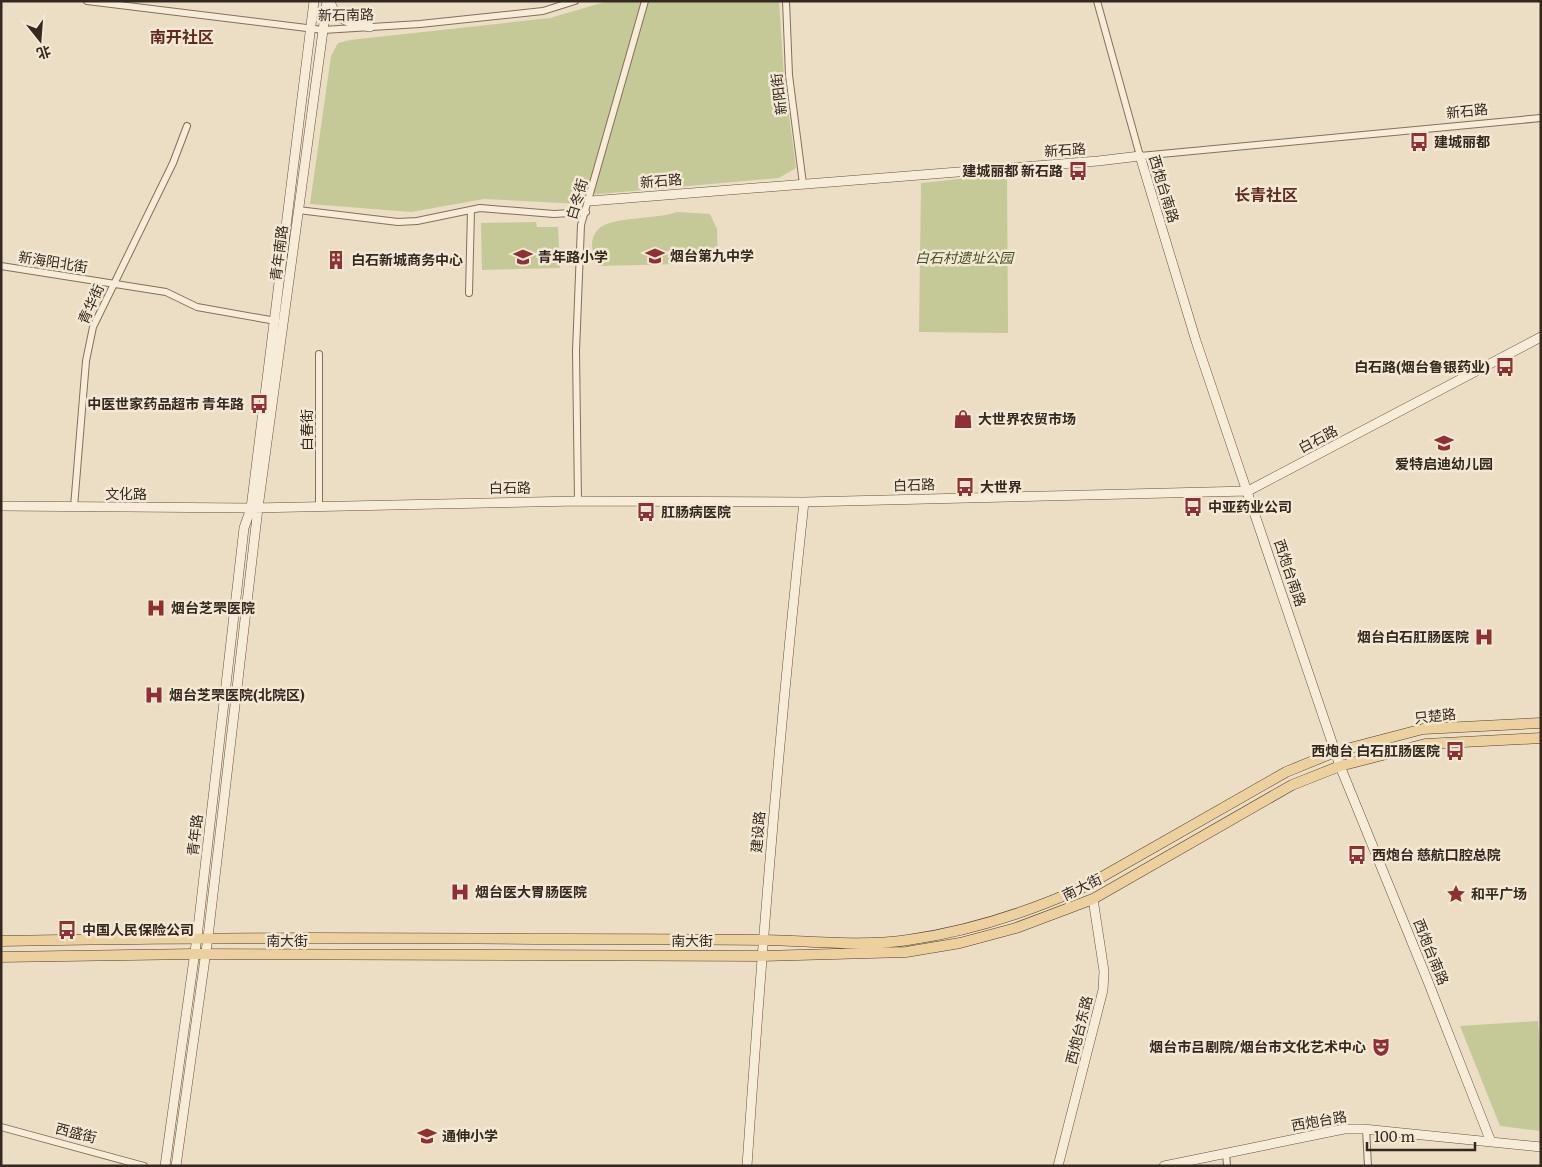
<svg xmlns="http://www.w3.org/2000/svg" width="1542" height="1167" font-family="Literata,'Noto Sans SC',serif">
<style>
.green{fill:#c5c998}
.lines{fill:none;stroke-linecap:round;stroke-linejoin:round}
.street-casing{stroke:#856f5b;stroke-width:8}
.secondary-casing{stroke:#66513f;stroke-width:10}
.primary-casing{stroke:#533e2f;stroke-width:11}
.street{stroke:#f7ecd7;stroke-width:6}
.secondary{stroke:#f7ecd7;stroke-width:9}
.primary{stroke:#ecd09e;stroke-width:10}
.labels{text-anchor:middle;stroke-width:5;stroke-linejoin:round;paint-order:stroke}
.street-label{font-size:14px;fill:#35291f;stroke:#f3e8d3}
.poi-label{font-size:14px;font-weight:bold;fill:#35291f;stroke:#f3e8d3;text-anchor:start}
.park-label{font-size:14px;font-style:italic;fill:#485126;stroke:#f3e8d3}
.quarter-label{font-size:16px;font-weight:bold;fill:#5f2b21;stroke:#f3e8d3}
</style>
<rect width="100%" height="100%" fill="#ebdec4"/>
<path class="green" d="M608 1H779L784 77 796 168 779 178 588 195 580 204 484 199 411 212 310 204 331 56 338 43 350 40 550 18Z
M1007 174 1008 333 919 332 921 183Z
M677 212 710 214 717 229 718 263 598 266C594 260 592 251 592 243 593 237 595 231 601 227 614 217 658 219 677 212Z
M536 222 537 227H558L560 268 482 270 481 223Z
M1538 1021 1541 1062V1131L1500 1126 1460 1026Z"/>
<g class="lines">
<g class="street-casing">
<path id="street" d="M87 1 323 30 420 24 543 11 575 1
M786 1 789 75 803 184
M1097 1 1140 156 1541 118
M298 210 398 222 417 221 480 208 554 214 586 212
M1 266 166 292 197 307 276 321
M469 293 471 210
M319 354V506
M578 501 576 351 581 225 645 1
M74 507 86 361 93 327 173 163 187 126
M1 1127 144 1166
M1366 1129 1368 1166
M1226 1153 1227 1166"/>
</g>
<g class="secondary-casing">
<path id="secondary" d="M330 1C335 21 352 23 370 27
M590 201 1098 161 1140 156 1196 341 1340 766 1427 979 1491 1142
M1 506 251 508 578 501 804 502 1248 491 1541 337
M165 1166 197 937 244 528 251 508 314 1
M176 1166 208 937 258 508 327 1
M747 1166C762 944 780 723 804 502
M1058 1166 1103 990 1104 971 1093 899
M1164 1166 1344 1129H1363L1541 1147"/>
</g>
<g class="primary-casing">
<path id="primary" d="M1 941C188 937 375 938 562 939 630 939 698 939 765 940 813 941 861 947 908 940 971 931 1029 912 1086 886L1286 772 1335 752 1423 729 1541 723
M1 957 194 954 762 956 906 952 960 943 1016 928 1093 899 1292 785 1340 766 1425 744 1541 738"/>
</g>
<use href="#street" class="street"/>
<use href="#secondary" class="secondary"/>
<use href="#primary" class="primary"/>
</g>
<defs>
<g id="bus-bare" transform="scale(1.5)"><path d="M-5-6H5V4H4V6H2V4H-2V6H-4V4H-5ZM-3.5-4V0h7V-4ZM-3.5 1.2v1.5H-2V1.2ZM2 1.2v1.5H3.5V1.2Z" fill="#902f34" stroke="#f3e8d3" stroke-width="2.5" paint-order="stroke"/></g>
<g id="school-bare" transform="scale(1.5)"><path d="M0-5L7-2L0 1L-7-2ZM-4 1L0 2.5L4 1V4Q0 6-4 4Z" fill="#902f34" stroke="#f3e8d3" stroke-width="2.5" paint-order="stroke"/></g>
<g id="building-bare" transform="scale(1.5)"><path d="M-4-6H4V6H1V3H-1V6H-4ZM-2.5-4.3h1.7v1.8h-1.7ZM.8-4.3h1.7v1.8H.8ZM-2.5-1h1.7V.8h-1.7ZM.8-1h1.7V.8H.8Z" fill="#902f34" stroke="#f3e8d3" stroke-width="2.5" paint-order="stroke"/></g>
<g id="shop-bare" transform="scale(1.5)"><path d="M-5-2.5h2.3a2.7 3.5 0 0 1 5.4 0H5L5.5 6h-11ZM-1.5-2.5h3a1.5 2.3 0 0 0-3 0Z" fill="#902f34" stroke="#f3e8d3" stroke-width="2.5" paint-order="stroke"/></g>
<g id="hospital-bare" transform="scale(1.5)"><path d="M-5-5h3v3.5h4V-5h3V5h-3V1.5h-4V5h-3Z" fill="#902f34" stroke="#f3e8d3" stroke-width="2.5" paint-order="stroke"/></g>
<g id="sight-bare" transform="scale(1.5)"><path d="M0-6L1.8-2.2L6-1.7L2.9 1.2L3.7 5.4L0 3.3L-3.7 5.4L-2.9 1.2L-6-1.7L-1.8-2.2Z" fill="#902f34" stroke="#f3e8d3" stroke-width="2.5" paint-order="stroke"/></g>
<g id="theatre-bare" transform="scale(1.5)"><path d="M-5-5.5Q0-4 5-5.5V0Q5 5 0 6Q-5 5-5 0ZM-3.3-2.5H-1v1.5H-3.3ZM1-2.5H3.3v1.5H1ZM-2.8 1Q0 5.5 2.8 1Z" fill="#902f34" stroke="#f3e8d3" stroke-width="2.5" paint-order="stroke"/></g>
</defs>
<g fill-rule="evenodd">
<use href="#bus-bare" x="1419" y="142"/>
<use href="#bus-bare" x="1078" y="171"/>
<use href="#school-bare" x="655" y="256"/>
<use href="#school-bare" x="523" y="257"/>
<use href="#building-bare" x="336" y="260"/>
<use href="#bus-bare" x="1505" y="367"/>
<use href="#bus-bare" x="259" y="404"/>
<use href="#shop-bare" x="963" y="419"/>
<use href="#school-bare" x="1444" y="443"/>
<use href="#bus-bare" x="965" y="487"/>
<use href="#bus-bare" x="1193" y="507"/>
<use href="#bus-bare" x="646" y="512"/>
<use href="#hospital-bare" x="156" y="608"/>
<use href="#hospital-bare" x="1484" y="637"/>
<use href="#hospital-bare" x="154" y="695"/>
<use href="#bus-bare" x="1455" y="751"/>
<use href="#bus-bare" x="1357" y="855"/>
<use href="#hospital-bare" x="460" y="892"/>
<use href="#sight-bare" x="1456" y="894"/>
<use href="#bus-bare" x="67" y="930"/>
<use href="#theatre-bare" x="1381" y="1047"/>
<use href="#school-bare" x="427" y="1136"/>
</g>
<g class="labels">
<g class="street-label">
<text transform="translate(346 15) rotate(-1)" y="5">新石南路</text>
<text transform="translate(779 94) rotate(-97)" y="5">新阳街</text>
<text transform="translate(1467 111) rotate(-6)" y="5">新石路</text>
<text transform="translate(1065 150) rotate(-4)" y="5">新石路</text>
<text transform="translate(661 181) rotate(-5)" y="5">新石路</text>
<text transform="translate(1164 189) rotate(73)" y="5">西炮台南路</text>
<text transform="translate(577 199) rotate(-74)" y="5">白冬街</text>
<text transform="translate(279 253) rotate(-83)" y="5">青年南路</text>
<text transform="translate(53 262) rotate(9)" y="5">新海阳北街</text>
<text transform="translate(91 304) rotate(-66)" y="5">青华街</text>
<text transform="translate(307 430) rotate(-90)" y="5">白春街</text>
<text transform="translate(1318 439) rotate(-28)" y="5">白石路</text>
<text transform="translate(914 485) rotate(-2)" y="5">白石路</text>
<text transform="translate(510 488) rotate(-1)" y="5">白石路</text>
<text x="126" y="499">文化路</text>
<text transform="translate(1290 573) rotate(71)" y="5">西炮台南路</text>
<text transform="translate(1435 716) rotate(-6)" y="5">只楚路</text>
<text transform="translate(758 832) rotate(-85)" y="5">建设路</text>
<text transform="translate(195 835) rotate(-83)" y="5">青年路</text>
<text transform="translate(1082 887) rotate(-26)" y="5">南大街</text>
<text x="287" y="946">南大街</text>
<text x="692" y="946">南大街</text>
<text transform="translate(1431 952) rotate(68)" y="5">西炮台南路</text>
<text transform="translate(1079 1030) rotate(-76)" y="5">西炮台东路</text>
<text transform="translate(1319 1121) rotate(-10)" y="5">西炮台路</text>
<text transform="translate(76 1133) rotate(14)" y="5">西盛街</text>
</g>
<g class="poi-label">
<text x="1434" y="147">建城丽都</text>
<text x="1063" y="176" text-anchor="end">建城丽都 新石路</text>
<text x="670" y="261">烟台第九中学</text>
<text x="538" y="262">青年路小学</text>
<text x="351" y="265">白石新城商务中心</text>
<text x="1490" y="372" text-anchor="end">白石路(烟台鲁银药业)</text>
<text x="244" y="409" text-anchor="end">中医世家药品超市 青年路</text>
<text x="978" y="424">大世界农贸市场</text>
<text x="1444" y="469" text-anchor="middle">爱特启迪幼儿园</text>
<text x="980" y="492">大世界</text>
<text x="1208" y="512">中亚药业公司</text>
<text x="661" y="517">肛肠病医院</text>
<text x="171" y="613">烟台芝罘医院</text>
<text x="1469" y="642" text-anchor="end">烟台白石肛肠医院</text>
<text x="169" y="700">烟台芝罘医院(北院区)</text>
<text x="1440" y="756" text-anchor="end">西炮台 白石肛肠医院</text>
<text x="1372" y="860">西炮台 慈航口腔总院</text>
<text x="475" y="897">烟台医大胃肠医院</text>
<text x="1471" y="899">和平广场</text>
<text x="82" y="935">中国人民保险公司</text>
<text x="1366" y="1052" text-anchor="end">烟台市吕剧院/烟台市文化艺术中心</text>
<text x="442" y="1141">通伸小学</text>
</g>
<g class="park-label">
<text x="964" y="263">白石村遗址公园</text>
</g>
<g class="quarter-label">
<text x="182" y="43">南开社区</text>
<text x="1266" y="201">长青社区</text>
</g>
</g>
<rect width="1542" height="1167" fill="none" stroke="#35291f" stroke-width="5"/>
<g transform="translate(40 40) rotate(163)" stroke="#f3e8d3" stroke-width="4" paint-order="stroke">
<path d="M0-4L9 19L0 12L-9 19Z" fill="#35291f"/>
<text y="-8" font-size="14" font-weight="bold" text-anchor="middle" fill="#35291f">北</text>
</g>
<path d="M1367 1142v8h108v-8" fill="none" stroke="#35291f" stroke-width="2.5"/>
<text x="1374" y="1142" font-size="15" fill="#35291f" stroke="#f3e8d3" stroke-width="4" paint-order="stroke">100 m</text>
</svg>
